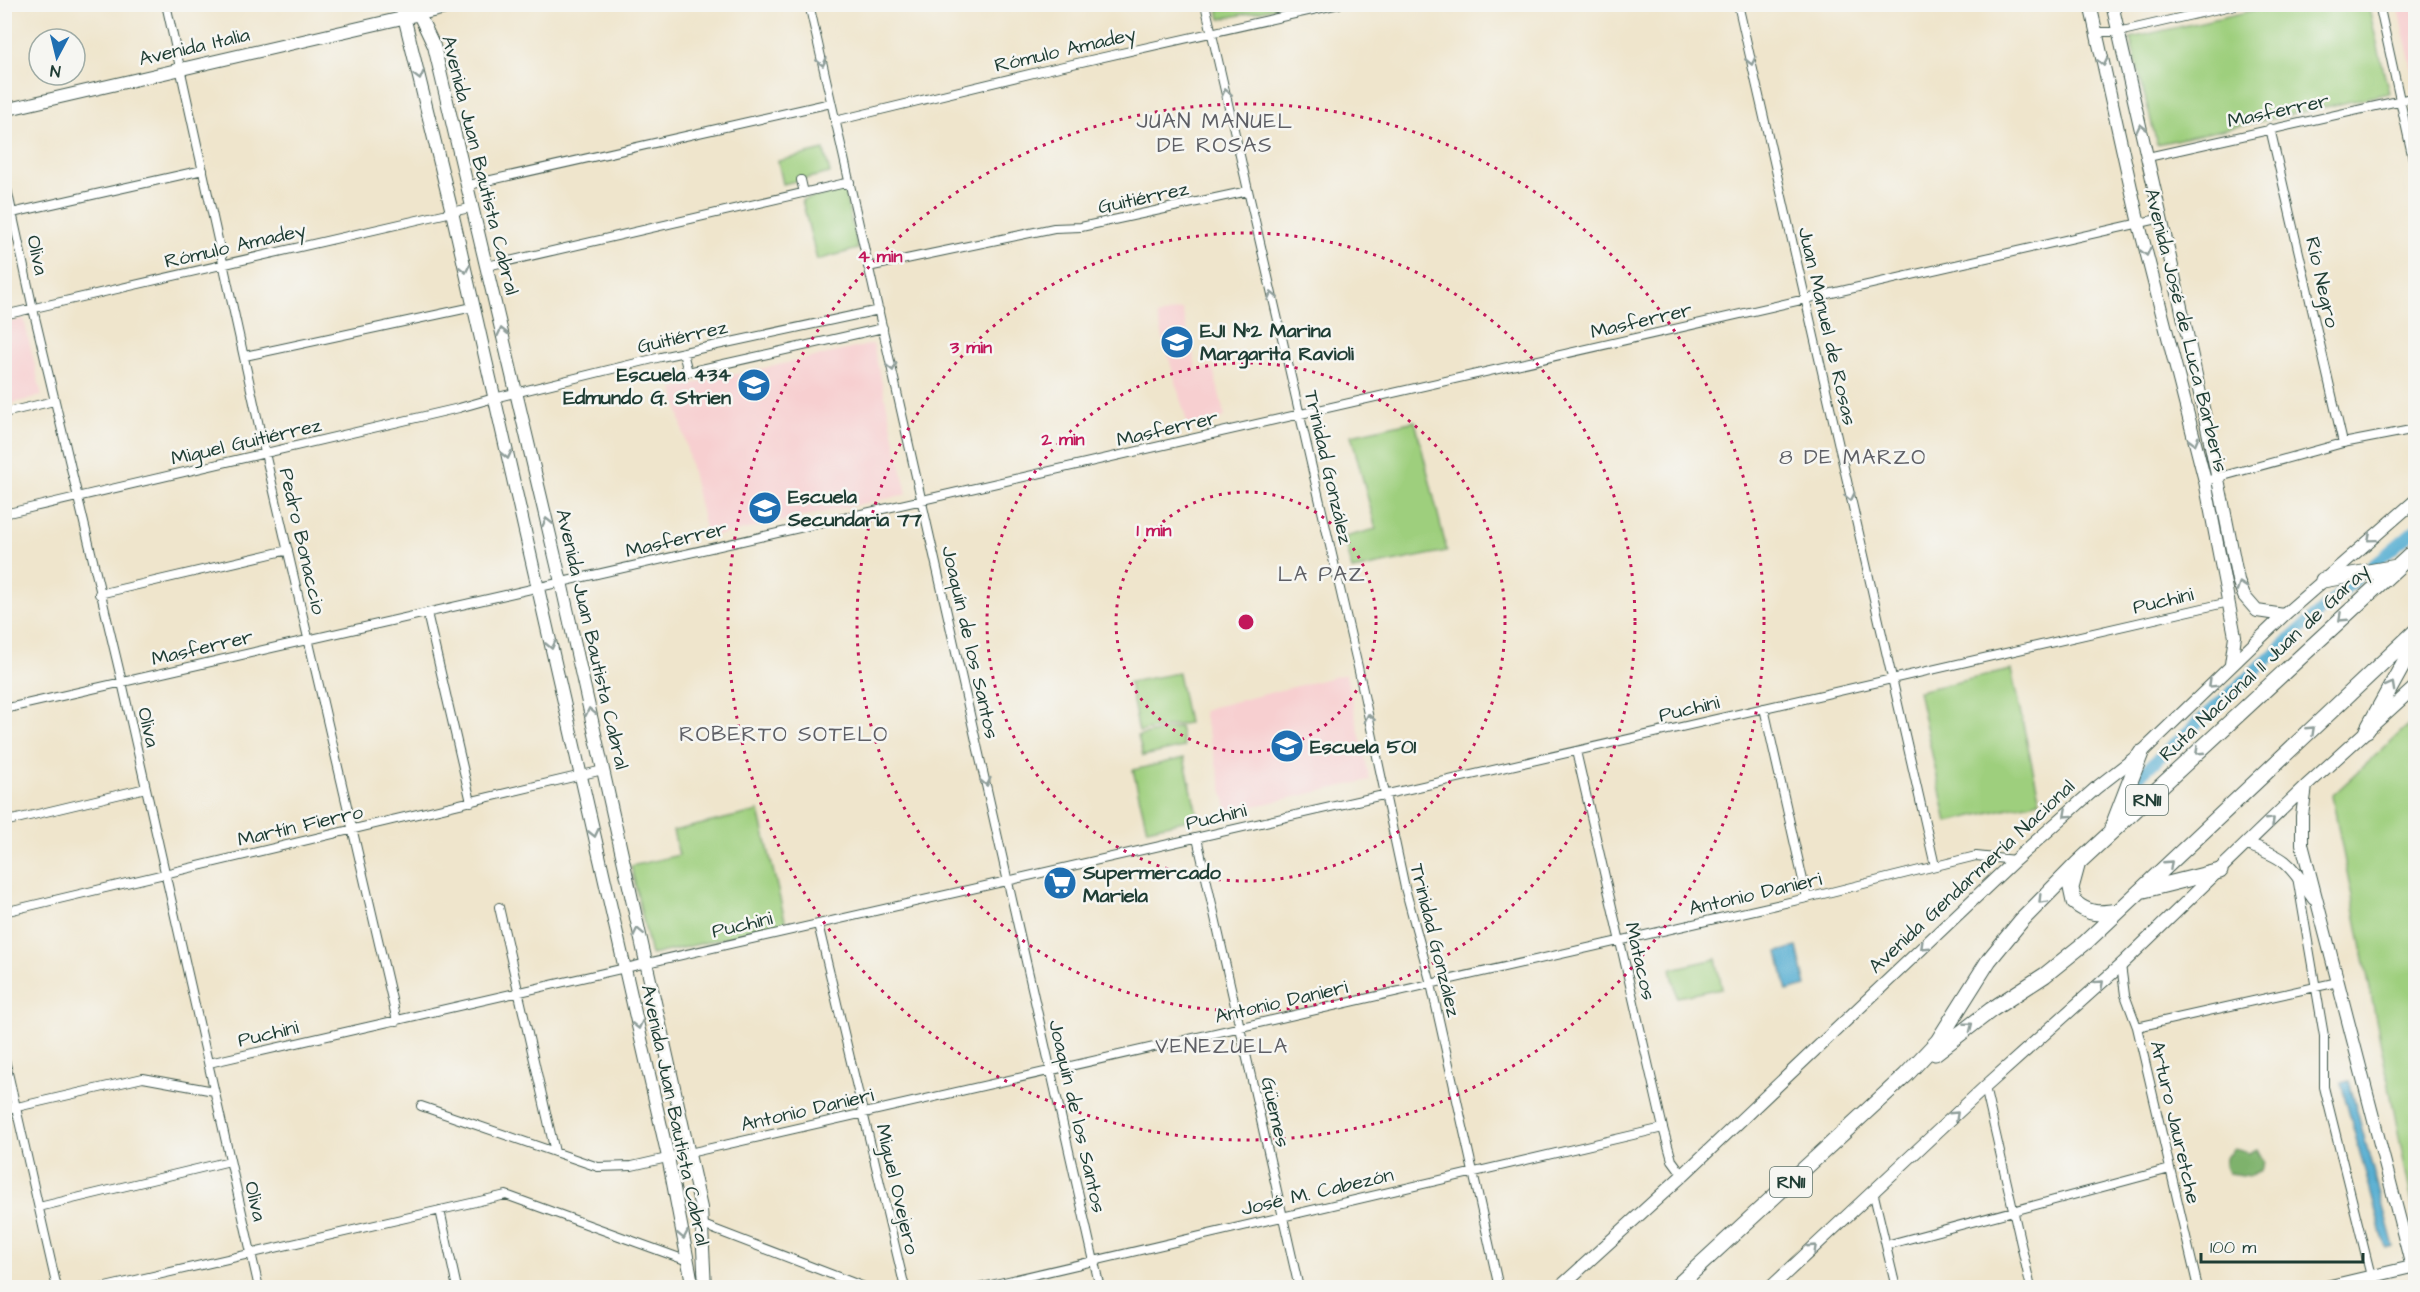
<svg xmlns="http://www.w3.org/2000/svg" width="2420" height="1292" font-family="'Architects Daughter',sans-serif">
<style>
.built{fill:#f7cfd0}
.green{fill:#9ecf7d;stroke:#5e8658;stroke-width:1.5}
.forest{fill:#7eb26c;stroke:#4e7850;stroke-width:1.5}
.water{fill:#54add1;stroke:#3a7582;stroke-width:1.5}
.lines{fill:none;stroke-linecap:round;stroke-linejoin:round}
.canal{stroke:#54add1;stroke-width:12}
.street-casing{stroke:#3e564b;stroke-width:10}
.secondary-casing{stroke:#3e564b;stroke-width:14}
.highway-casing{stroke:#3e564b;stroke-width:17}
.street{stroke:#fff;stroke-width:8}
.secondary{stroke:#fff;stroke-width:12}
.highway{stroke:#fff;stroke-width:15}
.oneway{stroke:#8f9e9a}
.ring{fill:none;stroke:#c2185b;stroke-width:3;stroke-dasharray:3 6}
.labels{text-anchor:middle;stroke-width:5;stroke-linejoin:round;paint-order:stroke}
.shield{fill:#f6f6f2;stroke:#60746d;stroke-width:1.5}
.shield-label{font-size:18px;font-weight:bold;fill:#1f3d34}
.street-label{font-size:20px;fill:#1f3d34;stroke:#f6f6f2}
.poi-label{font-size:20px;font-weight:bold;fill:#1f3d34;stroke:#f6f6f2;text-anchor:start}
.neighbourhood-label{font-size:21px;letter-spacing:1.5px;fill:#5e5f65;stroke:#f6f6f2}
.centre{fill:#c2185b;stroke:#f6f6f2;stroke-width:3}
.ring-label{font-size:18px;text-anchor:middle;font-weight:bold;fill:#c2185b;stroke:#f6f6f2;stroke-width:5;stroke-linejoin:round;paint-order:stroke}
</style>
<rect width="100%" height="100%" fill="#f6f6f2"/>
<filter id="ink" filterUnits="userSpaceOnUse"><feTurbulence type="fractalNoise" baseFrequency=".0167" numOctaves="2"/><feDisplacementMap in="SourceGraphic" scale="12" xChannelSelector="R" yChannelSelector="G"/><feConvolveMatrix kernelMatrix="1 2 1 2 8 2 1 2 1" color-interpolation-filters="sRGB"/></filter>
<filter id="wash" filterUnits="userSpaceOnUse"><feTurbulence type="fractalNoise" baseFrequency=".008" numOctaves="4" result="noise"/><feDisplacementMap in="SourceGraphic" scale="24" xChannelSelector="R" yChannelSelector="G"/><feGaussianBlur stdDeviation="1.35" result="paint"/><feColorMatrix in="noise" values="0 0 0 0 0 0 0 0 0 0 0 0 0 0 0 0 0 1.4 0 .05"/><feComposite in="paint" operator="in"/></filter>
<g filter="url(#wash)">
<rect width="100%" height="100%" fill="#efe5cc"/>
<path class="built" d="M2397 5H2415V79L2414 78Z
M1182 309 1197 371 1213 368 1225 417 1188 426 1157 316Z
M24 319 42 396 5 405V323Z
M873 344 907 494 707 538 673 388Z
M1346 674 1370 780 1233 811 1227 808 1203 712 1209 708Z"/>
<path class="green" d="M1290 5 1220 19 1217 5V4Z
M2277 5H2368L2389 93 2157 144 2130 38Z
M824 150 830 173 783 184 778 161Z
M844 190 858 249 817 260 802 200Z
M1415 421 1447 551 1352 570 1345 537 1376 529 1351 435Z
M2011 670 2040 801 1947 822 1918 691Z
M1178 673 1188 723 1139 732 1129 682Z
M2415 719V1218L2332 796Z
M1180 727 1184 747 1143 756 1138 736Z
M1184 758 1198 818 1147 829 1133 770Z
M759 811 786 924 651 955 631 866 679 855 673 831Z
M1716 959 1722 988 1677 997 1671 969Z"/>
<path class="forest" d="M2234 1149 2249 1153 2257 1149 2264 1162 2261 1171 2251 1176 2228 1173 2225 1166 2226 1157Z"/>
<path class="water" d="M1797 947 1806 986 1787 991 1778 952Z
M2349 1081 2394 1247 2386 1249 2341 1083Z"/>
<g class="lines">
<path class="canal" d="M2372 566 2416 529
M2137 778 2356 579"/>
</g>
</g>
<g filter="url(#ink)">
<g class="lines">
<g class="street-casing">
<path id="street" d="M166 4 265 453 397 1021
M809 4 1100 1288
M1205 4 1358 667 1405 888 1431 984 1499 1288
M1738 4 1935 866
M2379 4 2416 173
M2096 32H2118L2240 4
M835 121 1046 70 1339 4
M2270 128 2343 443
M2148 157 2416 97
M4 175 33 309 122 682 259 1288
M801 180 804 193
M469 185 831 103
M12 213 203 170
M487 266 850 182
M868 267 1054 228 1081 227 1248 191
M4 315 474 207
M683 353 688 372 883 328
M245 356 473 307
M4 413 54 401
M2205 481 2343 443 2416 429
M4 514 459 408 494 398 661 357 879 310
M99 594 288 550
M427 613 471 802
M1764 708 1807 898
M4 709 2162 218
M1576 751 1663 1128 1672 1160 1683 1175
M4 822 146 788
M1197 838 1299 1288
M2297 877 2324 1036V1087L2371 1276
M499 907 555 1152
M4 912 603 770
M818 924 905 1288
M2121 965 2125 995 2137 1027 2198 1288
M2137 1027 2338 982
M4 1055 57 1288
M209 1063 2229 602
M1985 1087 2031 1288
M421 1106 598 1167 632 1166 1807 898 1976 856 2015 860
M4 1110 143 1078 214 1091
M1873 1191 1896 1288
M39 1207 230 1161
M440 1210 457 1288
M703 1225 867 1288
M1886 1245 2170 1169
M101 1288 506 1195 688 1261
M978 1288 1663 1128"/>
</g>
<g class="secondary-casing">
<path id="secondary" d="M401 4 452 212 668 1157 693 1288
M414 4 434 46 561 582 701 1208 705 1288
M2090 4 2139 224 2205 481 2235 636 2231 664
M2112 4C2156 196 2201 387 2238 580L2244 596 2257 611 2284 615
M4 110 463 4
M2306 786 2302 816V844L2412 1267
M2247 844C2289 859 2289 864 2314 899
M1559 1288 1683 1175 2015 860 2096 788 2141 753 2284 615 2416 500
M1770 1288 1985 1087 2121 965 2306 786 2416 686
M2322 1288 2416 1266"/>
</g>
<g class="highway-casing">
<path id="highway" d="M2323 580 2397 567
M2367 730 2416 641
M2112 828 2141 753
M2077 866 2071 888 2074 902C2089 915 2099 914 2119 911
M2144 890 2220 871
M1935 1053 1991 1010 2045 975 2086 942 2416 631
M1675 1288 1906 1075 1938 1041 1989 960 2021 921 2078 863 2416 550"/>
</g>
<use href="#street" class="street"/>
<use href="#secondary" class="secondary"/>
<use href="#highway" class="highway"/>
</g>
<defs><path id="oneway-chevron" d="M-2-3.5L2.5 0L-2 3.5" fill="none" stroke-width="1.6" stroke-linecap="round" stroke-linejoin="round" transform="scale(1.5)"/></defs>
<g class="oneway">
<use href="#oneway-chevron" transform="translate(1751 61) rotate(77)"/>
<use href="#oneway-chevron" transform="translate(822 62) rotate(77)"/>
<use href="#oneway-chevron" transform="translate(2103 62) rotate(78)"/>
<use href="#oneway-chevron" transform="translate(419 76) rotate(76)"/>
<use href="#oneway-chevron" transform="translate(1226 93) rotate(-103)"/>
<use href="#oneway-chevron" transform="translate(2141 128) rotate(-103)"/>
<use href="#oneway-chevron" transform="translate(2146 252) rotate(76)"/>
<use href="#oneway-chevron" transform="translate(465 269) rotate(78)"/>
<use href="#oneway-chevron" transform="translate(1272 296) rotate(-103)"/>
<use href="#oneway-chevron" transform="translate(502 332) rotate(-103)"/>
<use href="#oneway-chevron" transform="translate(892 367) rotate(77)"/>
<use href="#oneway-chevron" transform="translate(2194 441) rotate(75)"/>
<use href="#oneway-chevron" transform="translate(507 455) rotate(77)"/>
<use href="#oneway-chevron" transform="translate(1850 497) rotate(77)"/>
<use href="#oneway-chevron" transform="translate(547 522) rotate(-103)"/>
<use href="#oneway-chevron" transform="translate(2371 538) rotate(140)"/>
<use href="#oneway-chevron" transform="translate(2241 586) rotate(-109)"/>
<use href="#oneway-chevron" transform="translate(2342 618) rotate(137)"/>
<use href="#oneway-chevron" transform="translate(551 645) rotate(77)"/>
<use href="#oneway-chevron" transform="translate(2212 684) rotate(136)"/>
<use href="#oneway-chevron" transform="translate(2391 686) rotate(-61)"/>
<use href="#oneway-chevron" transform="translate(590 712) rotate(-102)"/>
<use href="#oneway-chevron" transform="translate(1369 718) rotate(-102)"/>
<use href="#oneway-chevron" transform="translate(2311 730) rotate(-43)"/>
<use href="#oneway-chevron" transform="translate(2199 751) rotate(137)"/>
<use href="#oneway-chevron" transform="translate(986 782) rotate(77)"/>
<use href="#oneway-chevron" transform="translate(2067 814) rotate(138)"/>
<use href="#oneway-chevron" transform="translate(2271 821) rotate(-44)"/>
<use href="#oneway-chevron" transform="translate(594 833) rotate(77)"/>
<use href="#oneway-chevron" transform="translate(2169 864) rotate(-43)"/>
<use href="#oneway-chevron" transform="translate(2042 900) rotate(135)"/>
<use href="#oneway-chevron" transform="translate(638 932) rotate(-102)"/>
<use href="#oneway-chevron" transform="translate(1924 946) rotate(137)"/>
<use href="#oneway-chevron" transform="translate(2100 984) rotate(-42)"/>
<use href="#oneway-chevron" transform="translate(638 1025) rotate(77)"/>
<use href="#oneway-chevron" transform="translate(1969 1026) rotate(-38)"/>
<use href="#oneway-chevron" transform="translate(1955 1115) rotate(-43)"/>
<use href="#oneway-chevron" transform="translate(683 1235) rotate(79)"/>
<use href="#oneway-chevron" transform="translate(1813 1248) rotate(-43)"/>
</g>
</g>
<g class="ring">
<circle cx="1246" cy="622" r="130"/>
<circle cx="1246" cy="622" r="259"/>
<circle cx="1246" cy="622" r="389"/>
<circle cx="1246" cy="622" r="518"/>
</g>
<defs>
<g id="school-disc" transform="scale(1.725)"><circle r="9.5" fill="#1f6fb2" stroke="#f6f6f2"/><path d="M0-5L7-2L0 1L-7-2ZM-4 1L0 2.5L4 1V4Q0 6-4 4Z" fill="#fff"/></g>
<g id="supermarket-disc" transform="scale(1.725)"><circle r="9.5" fill="#1f6fb2" stroke="#f6f6f2"/><path d="M-6-5.5h2.5l.6 2H6L4.5 2H-2.5L-4.4-4H-6ZM-1.5 3.2a1.3 1.3 0 1 0 .1 0ZM3 3.2a1.3 1.3 0 1 0 .1 0Z" fill="#fff"/></g>
</defs>
<g fill-rule="evenodd">
<use href="#school-disc" x="1177" y="342"/>
<use href="#school-disc" x="754" y="385"/>
<use href="#school-disc" x="765" y="508"/>
<use href="#school-disc" x="1287" y="746"/>
<use href="#supermarket-disc" x="1060" y="883"/>
</g>
<g class="labels">
<g class="shield">
<rect x="2126" y="785" width="42" height="30" rx="4.5"/>
<rect x="1770" y="1167" width="42" height="30" rx="4.5"/>
</g>
<g class="shield-label">
<text x="2147" y="806">RN11</text>
<text x="1791" y="1188">RN11</text>
</g>
<g class="street-label">
<text transform="translate(194 46) rotate(-13)" y="7">Avenida Italia</text>
<text transform="translate(1065 49) rotate(-13)" y="7">Rómulo Amadey</text>
<text transform="translate(2278 110) rotate(-12)" y="7">Masferrer</text>
<text transform="translate(481 165) rotate(76)" y="7">Avenida Juan Bautista Cabral</text>
<text transform="translate(1143 197) rotate(-12)" y="7">Guitiérrez</text>
<text transform="translate(235 245) rotate(-13)" y="7">Rómulo Amadey</text>
<text transform="translate(38 255) rotate(78)" y="7">Oliva</text>
<text transform="translate(2323 282) rotate(77)" y="7">Río Negro</text>
<text transform="translate(1641 320) rotate(-13)" y="7">Masferrer</text>
<text transform="translate(1828 326) rotate(77)" y="7">Juan Manuel de Rosas</text>
<text transform="translate(2187 330) rotate(76)" y="7">Avenida José de Luca Barberis</text>
<text transform="translate(682 336) rotate(-13)" y="7">Guitiérrez</text>
<text transform="translate(1167 428) rotate(-13)" y="7">Masferrer</text>
<text transform="translate(246 441) rotate(-13)" y="7">Miguel Guitiérrez</text>
<text transform="translate(1329 467) rotate(77)" y="7">Trinidad González</text>
<text transform="translate(676 539) rotate(-13)" y="7">Masferrer</text>
<text transform="translate(303 541) rotate(77)" y="7">Pedro Bonaccio</text>
<text transform="translate(2163 600) rotate(-13)" y="7">Puchini</text>
<text transform="translate(593 639) rotate(77)" y="7">Avenida Juan Bautista Cabral</text>
<text transform="translate(971 642) rotate(77)" y="7">Joaquín de los Santos</text>
<text transform="translate(202 647) rotate(-13)" y="7">Masferrer</text>
<text transform="translate(2264 662) rotate(-43)" y="7">Ruta Nacional 11 Juan de Garay</text>
<text transform="translate(1689 708) rotate(-13)" y="7">Puchini</text>
<text transform="translate(149 727) rotate(77)" y="7">Oliva</text>
<text transform="translate(1216 816) rotate(-13)" y="7">Puchini</text>
<text transform="translate(300 825) rotate(-13)" y="7">Martín Fierro</text>
<text transform="translate(1971 876) rotate(-43)" y="7">Avenida Gendarmería Nacional</text>
<text transform="translate(1755 893) rotate(-13)" y="7">Antonio Danieri</text>
<text transform="translate(742 924) rotate(-13)" y="7">Puchini</text>
<text transform="translate(1436 940) rotate(76)" y="7">Trinidad González</text>
<text transform="translate(1641 961) rotate(77)" y="7">Matacos</text>
<text transform="translate(1281 1001) rotate(-13)" y="7">Antonio Danieri</text>
<text transform="translate(268 1033) rotate(-13)" y="7">Puchini</text>
<text transform="translate(807 1109) rotate(-13)" y="7">Antonio Danieri</text>
<text transform="translate(1276 1112) rotate(77)" y="7">Güemes</text>
<text transform="translate(676 1115) rotate(78)" y="7">Avenida Juan Bautista Cabral</text>
<text transform="translate(1078 1116) rotate(77)" y="7">Joaquín de los Santos</text>
<text transform="translate(2176 1122) rotate(77)" y="7">Arturo Jauretche</text>
<text transform="translate(898 1189) rotate(77)" y="7">Miguel Ovejero</text>
<text transform="translate(1317 1191) rotate(-13)" y="7">José M. Cabezón</text>
<text transform="translate(256 1201) rotate(77)" y="7">Oliva</text>
</g>
<g class="poi-label">
<text x="1200" y="337">EJI N°2 Marina<tspan x="1200" dy="23">Margarita Ravioli</tspan></text>
<text x="731" y="381" text-anchor="end">Escuela 434<tspan x="731" dy="23">Edmundo G. Strien</tspan></text>
<text x="788" y="503">Escuela<tspan x="788" dy="23">Secundaria 77</tspan></text>
<text x="1310" y="753">Escuela 501</text>
<text x="1083" y="879">Supermercado<tspan x="1083" dy="23">Mariela</tspan></text>
</g>
<g class="neighbourhood-label">
<text x="1215" y="128">JUAN MANUEL<tspan x="1215" dy="24">DE ROSAS</tspan></text>
<text x="1853" y="464">8 DE MARZO</text>
<text x="1322" y="581">LA PAZ</text>
<text x="784" y="741">ROBERTO SOTELO</text>
<text x="1222" y="1053">VENEZUELA</text>
</g>
</g>
<circle cx="1246" cy="622" r="9" class="centre"/>
<g class="ring-label">
<text x="880" y="262">4 min</text>
<text x="971" y="353">3 min</text>
<text x="1063" y="445">2 min</text>
<text x="1154" y="536">1 min</text>
</g>
<rect width="2420" height="1292" fill="none" stroke="#f6f6f2" stroke-width="24"/>
<g transform="translate(57 57) rotate(187)"><circle r="28" fill="#f6f6f2" stroke="#a0aca6" stroke-width="1.5"/>
<path d="M0-4.5L10 22L0 15L-10 22Z" fill="#1f6fb2"/>
<text y="-9" font-size="16" font-weight="bold" text-anchor="middle" fill="#1f3d34">N</text>
</g>
<path d="M2201 1253v9h162v-9" fill="none" stroke="#1f3d34" stroke-width="3"/>
<text x="2210" y="1253" font-size="18" fill="#1f3d34" stroke="#f6f6f2" stroke-width="4.5" paint-order="stroke">100 m</text>
</svg>
